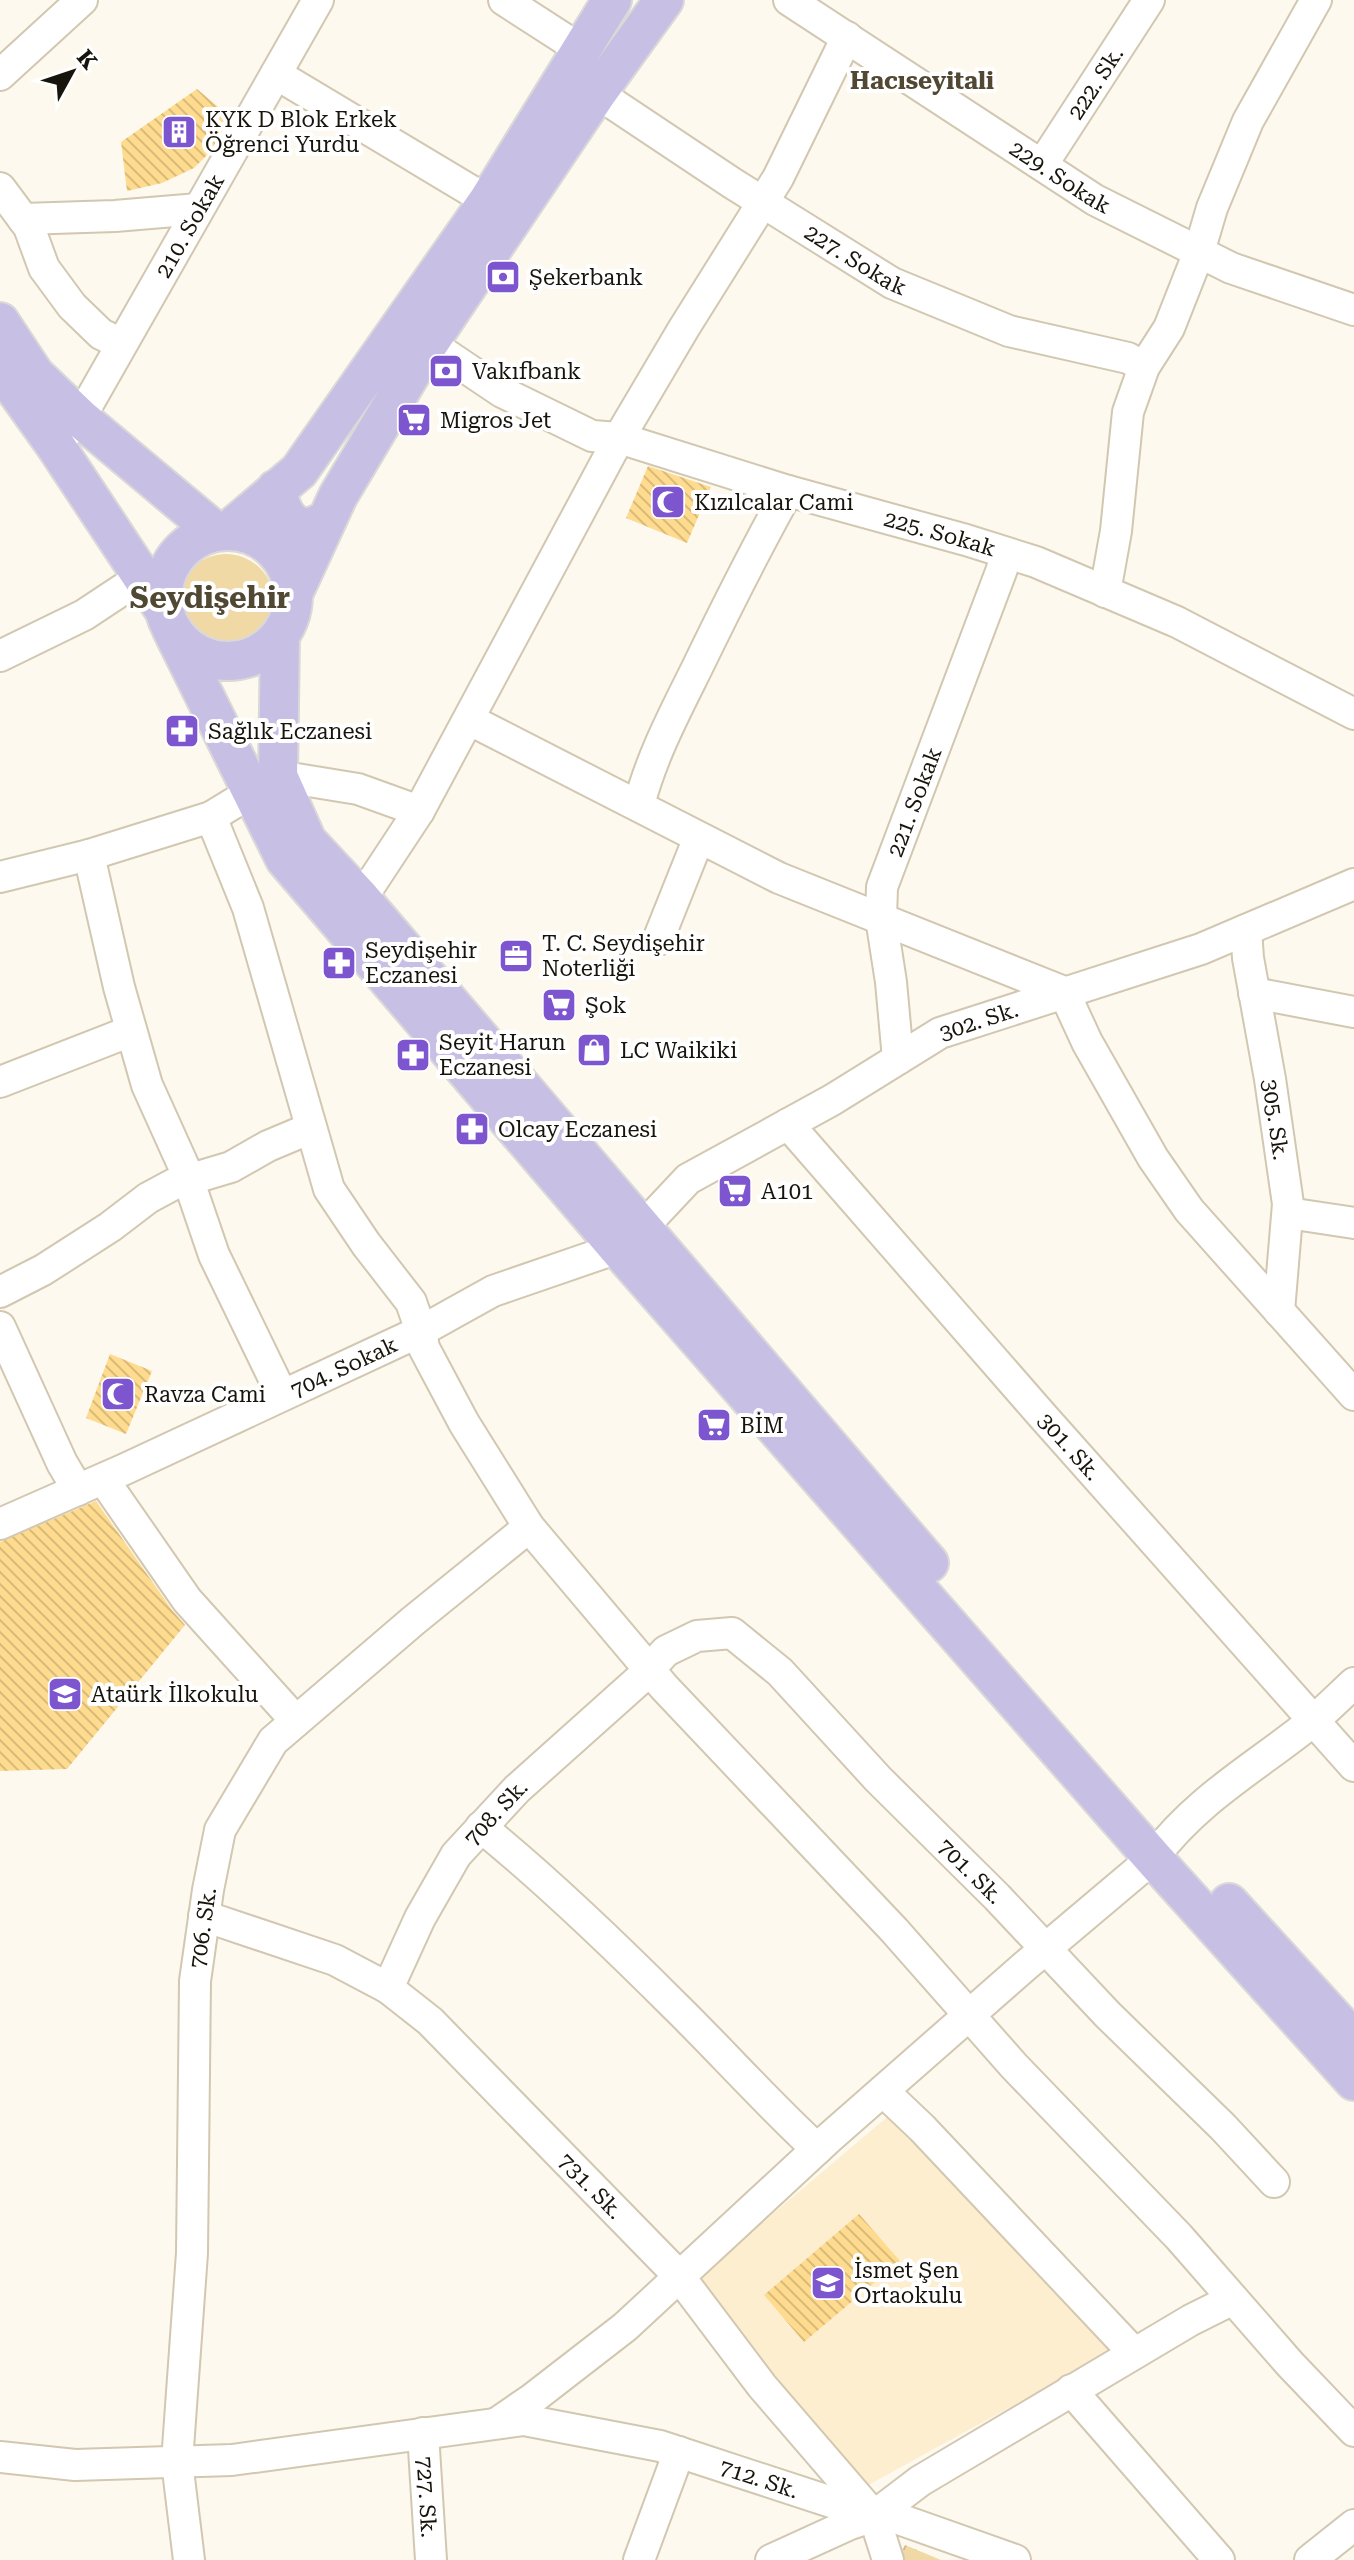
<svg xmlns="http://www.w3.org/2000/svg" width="1354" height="2560" font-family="'Roboto Serif',serif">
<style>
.built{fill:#fceecf}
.grass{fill:#f1d9a6}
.park{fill:url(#park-crowns)}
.building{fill:url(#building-back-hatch)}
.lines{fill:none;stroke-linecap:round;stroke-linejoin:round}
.minor-casing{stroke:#d2c7b0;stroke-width:34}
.major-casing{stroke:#dad9d8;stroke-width:42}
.minor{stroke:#fff;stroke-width:30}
.major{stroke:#c8bfe5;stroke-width:38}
.labels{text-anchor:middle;stroke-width:8;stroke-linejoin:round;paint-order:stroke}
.street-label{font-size:22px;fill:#17140c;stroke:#fff}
.poi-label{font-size:22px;fill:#17140c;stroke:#fff;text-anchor:start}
.neighbourhood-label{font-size:24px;font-weight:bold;fill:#514834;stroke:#fff}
.district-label{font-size:30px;font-weight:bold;fill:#514834;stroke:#fff}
</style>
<defs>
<pattern id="park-crowns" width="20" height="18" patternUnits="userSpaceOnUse" patternTransform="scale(2)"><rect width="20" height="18" fill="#f1d9a6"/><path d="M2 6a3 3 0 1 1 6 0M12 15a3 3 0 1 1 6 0" fill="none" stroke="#ceb98e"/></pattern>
<pattern id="building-back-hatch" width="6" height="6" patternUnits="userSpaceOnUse" patternTransform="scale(2)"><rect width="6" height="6" fill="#fedb8e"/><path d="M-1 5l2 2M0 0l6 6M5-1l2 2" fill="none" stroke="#d9bb79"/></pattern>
</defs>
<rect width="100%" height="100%" fill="#fdf9ef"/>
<path class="built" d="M892 2113 1116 2349 863 2488 698 2277Z"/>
<path class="grass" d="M178 602a48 48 0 1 1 96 0a48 48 0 1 1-96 0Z"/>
<path class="park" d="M905 2545 941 2560H903L900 2554Z"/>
<path class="building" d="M197 89 230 117 211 151 194 168 162 183 127 191 121 142Z
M648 466 711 487 687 543 626 518Z
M110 1354 152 1371 126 1434 86 1418Z
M96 1501 172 1610 185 1625 67 1769 0 1771V1542Z
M859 2214 900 2261 804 2342 764 2295Z"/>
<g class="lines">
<g class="minor-casing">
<g id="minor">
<path d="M504 0 580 49"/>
<path id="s1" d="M789 0 1095 200 1231 268 1354 310"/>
<path d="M276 74 488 201"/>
<path d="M0 75 82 0"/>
<path id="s2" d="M597 93 732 183 892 283 1009 331 1128 358 1144 367"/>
<path id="s3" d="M1042 165 1149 0"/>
<path d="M0 188 29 227 44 268 72 306 101 334 121 344"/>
<path d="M23 219 115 216 198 209"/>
<path id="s4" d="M429 343 502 392 592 436 619 438 788 491 966 540 1036 562 1177 622 1354 714"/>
<path id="s5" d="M66 433 80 418 318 0"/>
<path d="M1105 592 1116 531 1128 412 1144 367 1169 328 1199 252 1212 208 1248 121 1316 0"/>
<path d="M0 656 84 615 143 576"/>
<path d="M470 720 779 878 1064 992 1087 1042 1153 1158 1189 1210 1354 1395"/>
<path d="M639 805C651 758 674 714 696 670 725 610 755 550 788 491"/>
<path d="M211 817 248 908 329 1189 366 1244 411 1302 421 1331 424 1348 464 1423 529 1527 664 1687 894 1930 1014 2066 1179 2237 1290 2364 1354 2431"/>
<path d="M89 855 119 987 147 1085 184 1167 214 1255 282 1395"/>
<path d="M0 877 89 855 211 817 278 776 358 789 419 811"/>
<path d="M361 899 419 811 619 438 684 328 778 178 847 37"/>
<path id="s6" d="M1246 930 1248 958 1270 1079 1288 1204 1279 1311"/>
<path d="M658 940 696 845"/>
<path d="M1254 993 1354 1012"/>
<path id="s7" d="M898 1059 891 982 881 918 882 887 1002 569 1005 553"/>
<path d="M0 1082 131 1031"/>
<path id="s8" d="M788 1124 1040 1413 1354 1766"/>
<path d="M1288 1213 1354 1223"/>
<path d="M0 1292 43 1270 110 1227 148 1198 174 1184 231 1167 268 1146 311 1128"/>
<path d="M0 1327 62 1463 78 1490"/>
<path d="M103 1479 187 1600 296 1721"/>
<path id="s9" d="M0 1524 125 1469 421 1331 493 1291 618 1248 642 1228 688 1179 832 1100 940 1033 1201 949 1354 884"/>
<path d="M481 1827C549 1882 613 1944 675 2006 723 2053 767 2103 817 2149"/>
<path id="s10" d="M204 1916 335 1960 388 1988 430 2021 679 2276 762 2386 874 2516 888 2560"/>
<path id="s11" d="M388 1988 420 1918 456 1855 517 1789 640 1679 666 1651 697 1636 732 1633 780 1672 878 1779 997 1897 1108 2015 1223 2127 1274 2182"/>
<path d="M883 2091 922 2128 1134 2353"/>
<path d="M1071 2390 1219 2560"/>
<path d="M497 2423 532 2399 625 2327 829 2138 1025 1966 1153 1858C1198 1798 1256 1767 1313 1721 1327 1709 1340 1696 1354 1683"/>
<path id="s12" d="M423 2433 431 2560"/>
<path id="s13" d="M0 2457 75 2465 232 2460 524 2420 660 2446 874 2516 896 2518 1015 2560"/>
<path id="s14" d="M189 2560 177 2462 192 2253 195 1981 208 1890 220 1830 273 1741 413 1621 529 1527"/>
<path d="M639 2560 679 2452"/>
<path d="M771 2560 850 2524 874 2516 920 2481 1191 2320 1233 2299"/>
<path d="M1310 2560 1354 2525"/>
</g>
</g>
<g class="major-casing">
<path id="major" d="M0 322 35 375 80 418 216 532
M0 368 55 445 164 610
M276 489C280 505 287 528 308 527 314 527 322 522 327 520
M228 531 299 471 488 201 612 0
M163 596a65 65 0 1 1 130 0a65 65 0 1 1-130 0Z
M293 594 338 496 429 343 597 93 664 0
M172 630 285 859 618 1248 1153 1858 1354 2081
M280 636 278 776 307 841 361 899 929 1563
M1229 1903 1354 2040"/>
</g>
<use href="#minor" class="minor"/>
<use href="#major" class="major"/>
</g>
<defs>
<g id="building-square" transform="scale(1.8)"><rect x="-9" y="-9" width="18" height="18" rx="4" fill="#7c55cf" stroke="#fff"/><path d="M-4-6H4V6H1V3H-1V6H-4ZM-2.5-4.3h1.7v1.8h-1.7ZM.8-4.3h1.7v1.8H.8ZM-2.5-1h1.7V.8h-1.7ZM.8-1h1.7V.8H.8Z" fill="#fff"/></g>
<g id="bank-square" transform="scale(1.8)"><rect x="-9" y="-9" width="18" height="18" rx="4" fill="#7c55cf" stroke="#fff"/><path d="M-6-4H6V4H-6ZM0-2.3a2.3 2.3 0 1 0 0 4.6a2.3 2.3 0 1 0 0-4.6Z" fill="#fff"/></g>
<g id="supermarket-square" transform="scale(1.8)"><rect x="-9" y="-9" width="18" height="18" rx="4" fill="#7c55cf" stroke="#fff"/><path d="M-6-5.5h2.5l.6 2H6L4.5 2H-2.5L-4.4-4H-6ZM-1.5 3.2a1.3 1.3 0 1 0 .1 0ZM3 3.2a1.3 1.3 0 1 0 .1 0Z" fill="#fff"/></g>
<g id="mosque-square" transform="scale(1.8)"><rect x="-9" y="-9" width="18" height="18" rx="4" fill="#7c55cf" stroke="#fff"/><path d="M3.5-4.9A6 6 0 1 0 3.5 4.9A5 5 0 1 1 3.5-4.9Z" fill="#fff"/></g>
<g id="pharmacy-square" transform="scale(1.8)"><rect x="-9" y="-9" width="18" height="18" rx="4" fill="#7c55cf" stroke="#fff"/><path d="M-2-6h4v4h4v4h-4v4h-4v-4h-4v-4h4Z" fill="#fff"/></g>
<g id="office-square" transform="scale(1.8)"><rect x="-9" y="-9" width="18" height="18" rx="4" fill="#7c55cf" stroke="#fff"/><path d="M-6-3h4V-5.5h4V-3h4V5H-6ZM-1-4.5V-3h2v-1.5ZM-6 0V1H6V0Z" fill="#fff"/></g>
<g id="shop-square" transform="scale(1.8)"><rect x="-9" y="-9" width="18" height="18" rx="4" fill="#7c55cf" stroke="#fff"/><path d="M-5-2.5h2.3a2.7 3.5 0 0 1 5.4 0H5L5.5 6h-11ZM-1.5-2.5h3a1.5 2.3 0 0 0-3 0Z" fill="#fff"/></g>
<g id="school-square" transform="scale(1.8)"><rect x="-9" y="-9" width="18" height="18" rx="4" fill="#7c55cf" stroke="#fff"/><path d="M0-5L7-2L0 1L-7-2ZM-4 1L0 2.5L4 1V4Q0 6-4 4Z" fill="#fff"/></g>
</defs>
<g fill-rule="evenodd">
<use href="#building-square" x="179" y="132"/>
<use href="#bank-square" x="503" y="277"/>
<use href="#bank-square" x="446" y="371"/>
<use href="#supermarket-square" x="414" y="420"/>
<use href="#mosque-square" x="668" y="502"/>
<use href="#pharmacy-square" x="182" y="731"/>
<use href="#office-square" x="516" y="956"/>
<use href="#pharmacy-square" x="339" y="963"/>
<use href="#supermarket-square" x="559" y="1005"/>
<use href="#shop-square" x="594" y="1050"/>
<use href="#pharmacy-square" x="413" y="1055"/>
<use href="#pharmacy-square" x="472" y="1129"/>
<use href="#supermarket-square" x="735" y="1191"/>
<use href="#mosque-square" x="118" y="1394"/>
<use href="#supermarket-square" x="714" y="1425"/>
<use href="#school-square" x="65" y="1694"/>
<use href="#school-square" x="828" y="2283"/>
</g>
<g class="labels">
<g class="street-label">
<text dy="8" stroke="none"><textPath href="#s3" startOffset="98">222. Sk.</textPath></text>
<text dy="8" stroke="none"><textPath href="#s1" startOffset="324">229. Sokak</textPath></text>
<text dy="8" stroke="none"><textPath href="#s5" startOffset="242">210. Sokak</textPath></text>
<text dy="8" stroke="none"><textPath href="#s2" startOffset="308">227. Sokak</textPath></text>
<text dy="8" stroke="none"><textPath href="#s4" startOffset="550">225. Sokak</textPath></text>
<text dy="8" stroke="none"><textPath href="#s7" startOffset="264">221. Sokak</textPath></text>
<text dy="8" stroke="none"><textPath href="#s9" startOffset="1108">302. Sk.</textPath></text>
<text dy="8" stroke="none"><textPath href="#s6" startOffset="192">305. Sk.</textPath></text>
<text dy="8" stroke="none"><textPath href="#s9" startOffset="378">704. Sokak</textPath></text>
<text dy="8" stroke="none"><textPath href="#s8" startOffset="428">301. Sk.</textPath></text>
<text dy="8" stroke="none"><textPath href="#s11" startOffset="208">708. Sk.</textPath></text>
<text dy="8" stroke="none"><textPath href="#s11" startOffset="850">701. Sk.</textPath></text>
<text dy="8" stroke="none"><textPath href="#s14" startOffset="634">706. Sk.</textPath></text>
<text dy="8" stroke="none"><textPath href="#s10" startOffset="482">731. Sk.</textPath></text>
<text dy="8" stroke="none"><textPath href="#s13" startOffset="770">712. Sk.</textPath></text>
<text dy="8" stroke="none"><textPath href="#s12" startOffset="64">727. Sk.</textPath></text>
</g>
<g class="poi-label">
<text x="205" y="127">KYK D Blok Erkek<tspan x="205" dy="25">Öğrenci Yurdu</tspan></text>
<text x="529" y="285">Şekerbank</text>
<text x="472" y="379">Vakıfbank</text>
<text x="440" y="428">Migros Jet</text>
<text x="694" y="510">Kızılcalar Cami</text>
<text x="208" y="739">Sağlık Eczanesi</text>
<text x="542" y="951">T. C. Seydişehir<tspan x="542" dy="25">Noterliği</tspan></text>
<text x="365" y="958">Seydişehir<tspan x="365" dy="25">Eczanesi</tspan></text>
<text x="585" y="1013">Şok</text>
<text x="439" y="1050">Seyit Harun<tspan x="439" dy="25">Eczanesi</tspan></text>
<text x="620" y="1058">LC Waikiki</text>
<text x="498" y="1137">Olcay Eczanesi</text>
<text x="761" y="1199">A101</text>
<text x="144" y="1402">Ravza Cami</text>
<text x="740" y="1433">BİM</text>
<text x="91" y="1702">Ataürk İlkokulu</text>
<text x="854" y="2278">İsmet Şen<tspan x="854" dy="25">Ortaokulu</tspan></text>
</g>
<g class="neighbourhood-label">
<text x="922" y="89">Hacıseyitali</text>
</g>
<g class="district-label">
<text x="210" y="608">Seydişehir</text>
</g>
</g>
<g transform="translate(72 72) rotate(50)" stroke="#ffffff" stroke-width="6" paint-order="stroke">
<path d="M0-6L14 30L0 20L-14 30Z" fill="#17140c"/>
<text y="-12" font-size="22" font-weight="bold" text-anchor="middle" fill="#17140c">K</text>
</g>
</svg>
